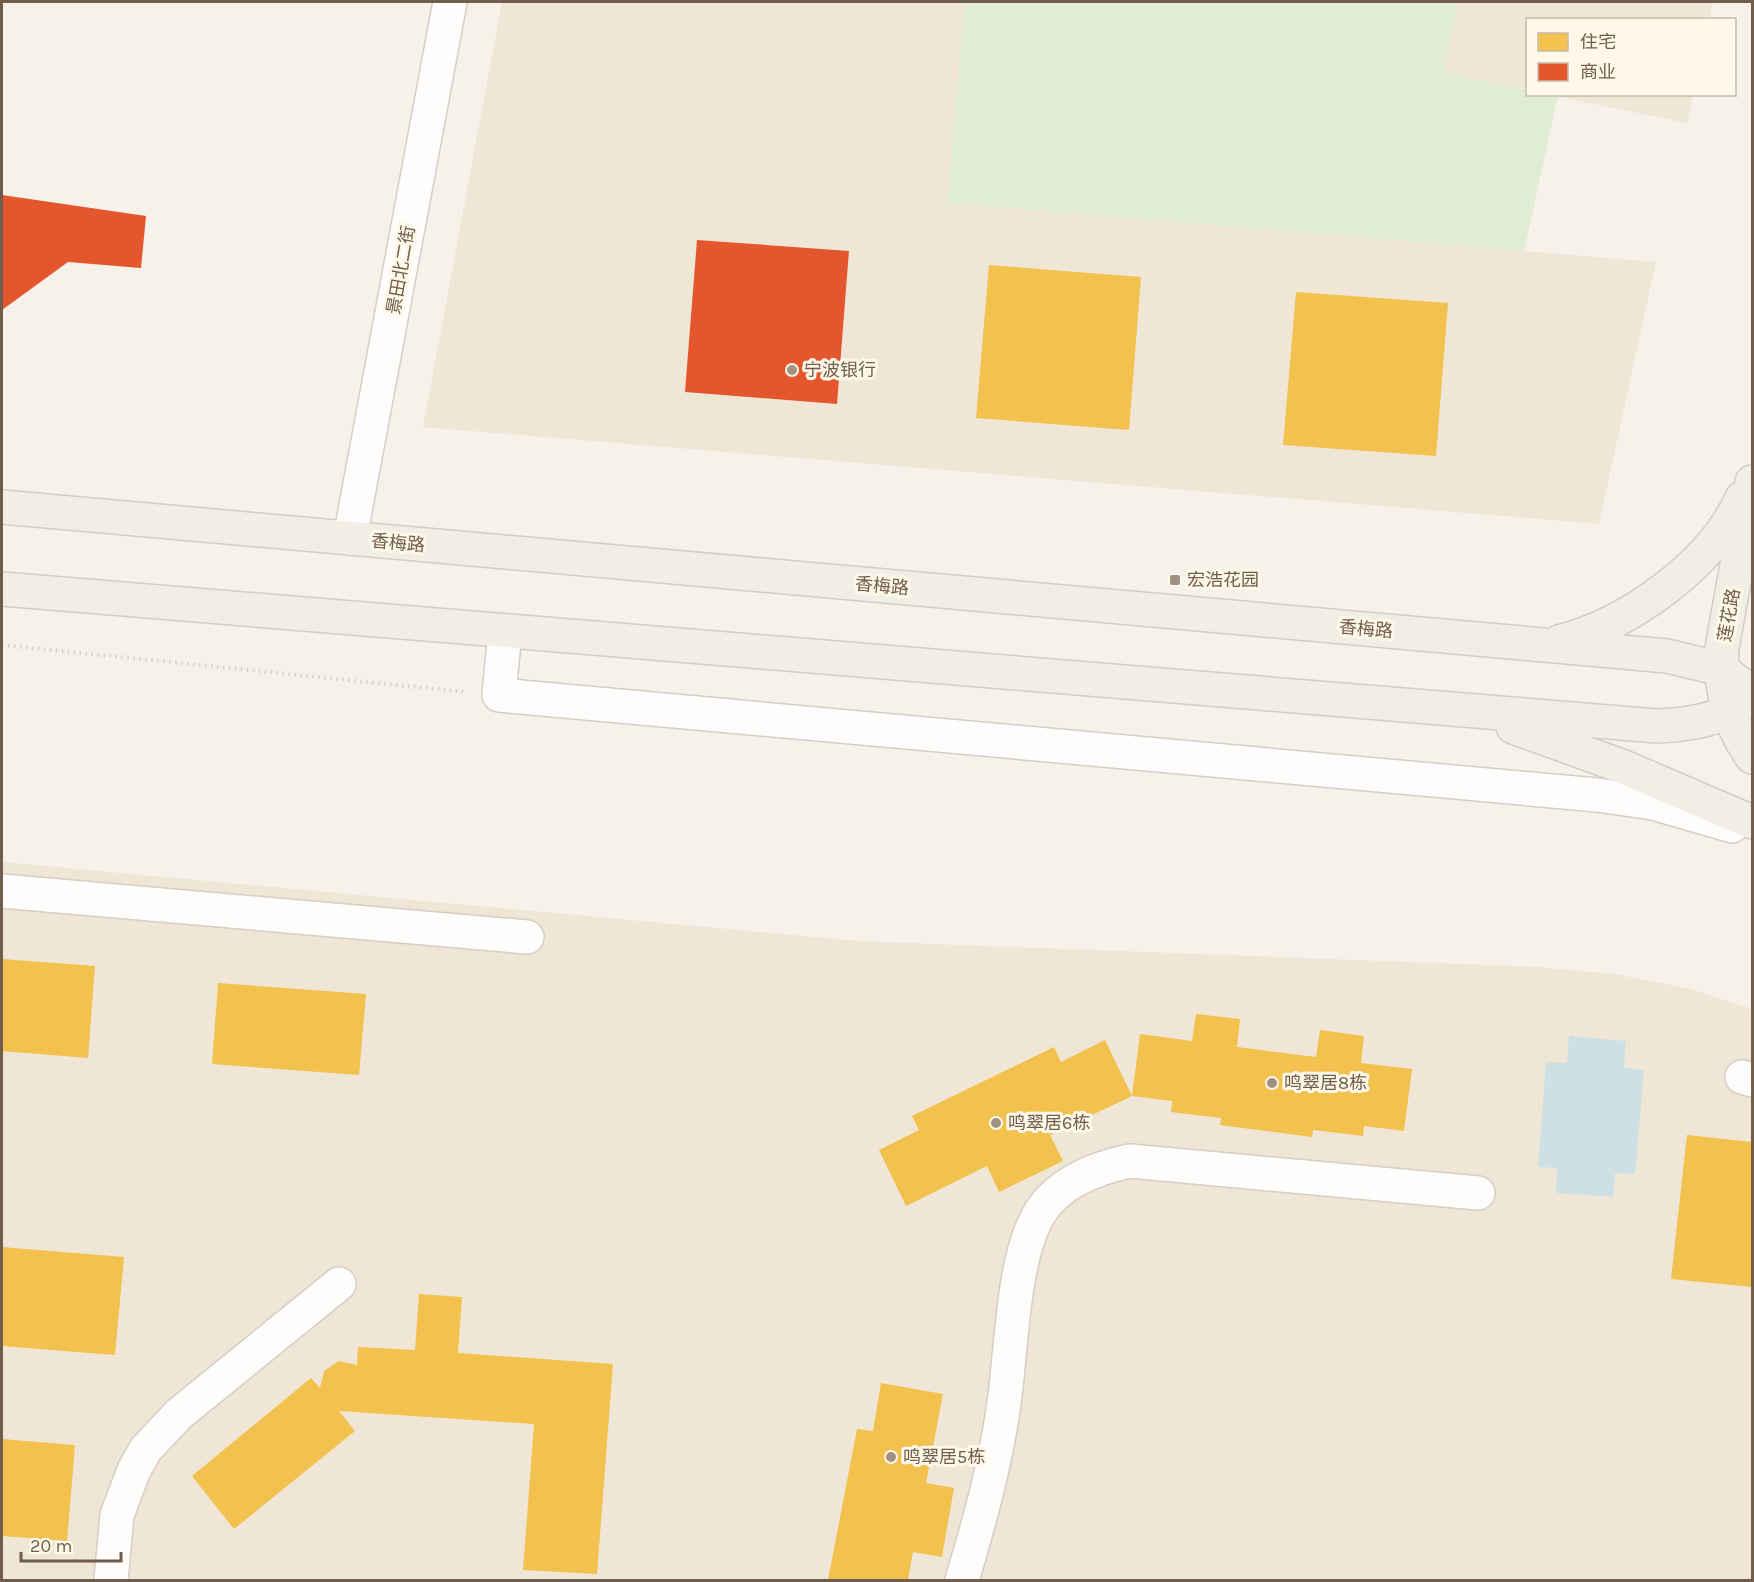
<svg xmlns="http://www.w3.org/2000/svg" width="1754" height="1582" font-family="Karla,'Noto Sans SC',sans-serif">
<style>
.residential{fill:#efe6d6}
.green{fill:#e0ecd4}
.water{fill:#cce0e5}
.homes{fill:#f2c14e}
.shops{fill:#e4572e}
.lines{fill:none;stroke-linecap:round;stroke-linejoin:round}
.minor-casing{stroke:#d4cec6;stroke-width:36}
.major-casing{stroke:#d4cdc5;stroke-width:36}
.path{stroke:#d6d0ca;stroke-width:4;stroke-dasharray:1.5 4.5;stroke-linecap:butt}
.minor{stroke:#fefdfc;stroke-width:33}
.major{stroke:#f1eee5;stroke-width:33}
.poi-dot{fill:#a09182;stroke:#fef8e9;stroke-width:2}
.labels{text-anchor:middle;stroke-width:6;stroke-linejoin:round;paint-order:stroke}
.street-label{font-size:18px;fill:#715d4b;stroke:#fef8e9}
.poi-label{font-size:18px;fill:#715d4b;stroke:#fef8e9;text-anchor:start}
</style>
<rect width="100%" height="100%" fill="#f6f2e9"/>
<path class="residential" d="M502 2H965L948 203 1656 262 1599 524 423 427Z
M1458 2H1713L1709 19 1528 20 1527 90 1443 72Z
M1551 95H1693L1687 123Z
M2 862 858 941 1537 967 1615 974 1691 989 1752 1009V1580H2Z"/>
<path class="green" d="M965 2H1458L1443 72 1527 90 1528 94 1558 96 1524 251 947 203Z"/>
<path class="water" d="M1569 1036 1626 1041 1624 1068 1644 1070 1635 1174 1615 1173 1613 1197 1556 1193 1557 1168 1538 1167 1546 1062 1567 1063Z"/>
<path class="homes" d="M989 265 1141 277 1129 430 976 418Z
M1296 292 1448 303 1436 456 1283 445Z
M2 959 95 966 88 1058 2 1051Z
M218 983 366 994 359 1075 212 1064Z
M1196 1014 1240 1019 1237 1047 1316 1057 1320 1030 1364 1036 1361 1063 1412 1069 1404 1131 1364 1126 1363 1136 1313 1130 1312 1137 1220 1125 1221 1118 1171 1112 1172 1101 1132 1096 1050 1135 1063 1161 999 1192 987 1166 906 1206 879 1150 919 1130 912 1116 1054 1047 1061 1062 1105 1040 1132 1096 1140 1034 1192 1041Z
M1687 1135 1752 1142V1287L1671 1279Z
M2 1247 124 1257 115 1355 2 1346Z
M419 1294 462 1297 458 1353 613 1364 597 1574 523 1570 534 1424 339 1411 355 1431 234 1529 192 1476 311 1378 320 1388 324 1371 339 1361 357 1365 358 1347 415 1350Z
M881 1383 943 1394 926 1483 954 1488 942 1557 913 1552 908 1580H828L857 1429 873 1431Z
M2 1439 75 1445 67 1541 2 1536Z"/>
<path class="shops" d="M2 195 146 216 141 268 68 262 2 310Z
M697 240 849 251 837 404 685 392Z"/>
<g class="lines">
<g class="minor-casing">
<path id="minor" d="M350 538 450 2
M505 631 499 695 1597 795 1653 803 1732 826
M2 891 527 937
M1742 1077 1752 1080
M111 1580 117 1515 134 1470 146 1449 179 1414 339 1284
M962 1580C979 1523 996 1463 1004 1403 1012 1348 1012 1256 1041 1211 1061 1181 1096 1168 1130 1161L1478 1193"/>
</g>
<g class="major-casing">
<path id="major" d="M1752 482 1722 648C1720 690 1728 723 1752 757
M2 507 1667 656 1721 669 1752 693
M2 589 1657 726C1691 725 1725 719 1752 698
M1559 642C1629 624 1712 565 1742 498
M1513 727 1624 767 1752 822"/>
</g>
<path class="path" d="M2 645 466 692"/>
<use href="#minor" class="minor"/>
<use href="#major" class="major"/>
</g>
<g class="poi-dot">
<circle cx="792" cy="370" r="6"/>
<rect x="1169" y="574" width="12" height="12" rx="3"/>
<circle cx="1272" cy="1083" r="6"/>
<circle cx="996" cy="1123" r="6"/>
<circle cx="891" cy="1457" r="6"/>
</g>
<g class="labels">
<g class="street-label">
<text transform="translate(401 270) rotate(-80)" y="6">景田北二街</text>
<text transform="translate(398 543) rotate(5)" y="6">香梅路</text>
<text transform="translate(882 586) rotate(5)" y="6">香梅路</text>
<text transform="translate(1729 615) rotate(-80)" y="6">莲花路</text>
<text transform="translate(1366 629) rotate(5)" y="6">香梅路</text>
</g>
<g class="poi-label">
<text x="804" y="376">宁波银行</text>
<text x="1187" y="586">宏浩花园</text>
<text x="1284" y="1089">鸣翠居8栋</text>
<text x="1008" y="1129">鸣翠居6栋</text>
<text x="903" y="1463">鸣翠居5栋</text>
</g>
</g>
<rect width="1754" height="1582" fill="none" stroke="#715d4b" stroke-width="6"/>
<rect x="1526" y="18" width="210" height="78" fill="#fef8e9" stroke="#c6baaa" stroke-width="1.5"/>
<rect x="1538" y="33" width="30" height="18" fill="#f2c14e" stroke="#c6baaa" stroke-width="1.5"/>
<text x="1580" y="48" font-size="18" fill="#715d4b">住宅</text>
<rect x="1538" y="63" width="30" height="18" fill="#e4572e" stroke="#c6baaa" stroke-width="1.5"/>
<text x="1580" y="78" font-size="18" fill="#715d4b">商业</text>
<path d="M21 1552v9h100v-9" fill="none" stroke="#715d4b" stroke-width="3"/>
<text x="30" y="1552" font-size="18" fill="#715d4b" stroke="#fef8e9" stroke-width="4.5" paint-order="stroke">20 m</text>
</svg>
